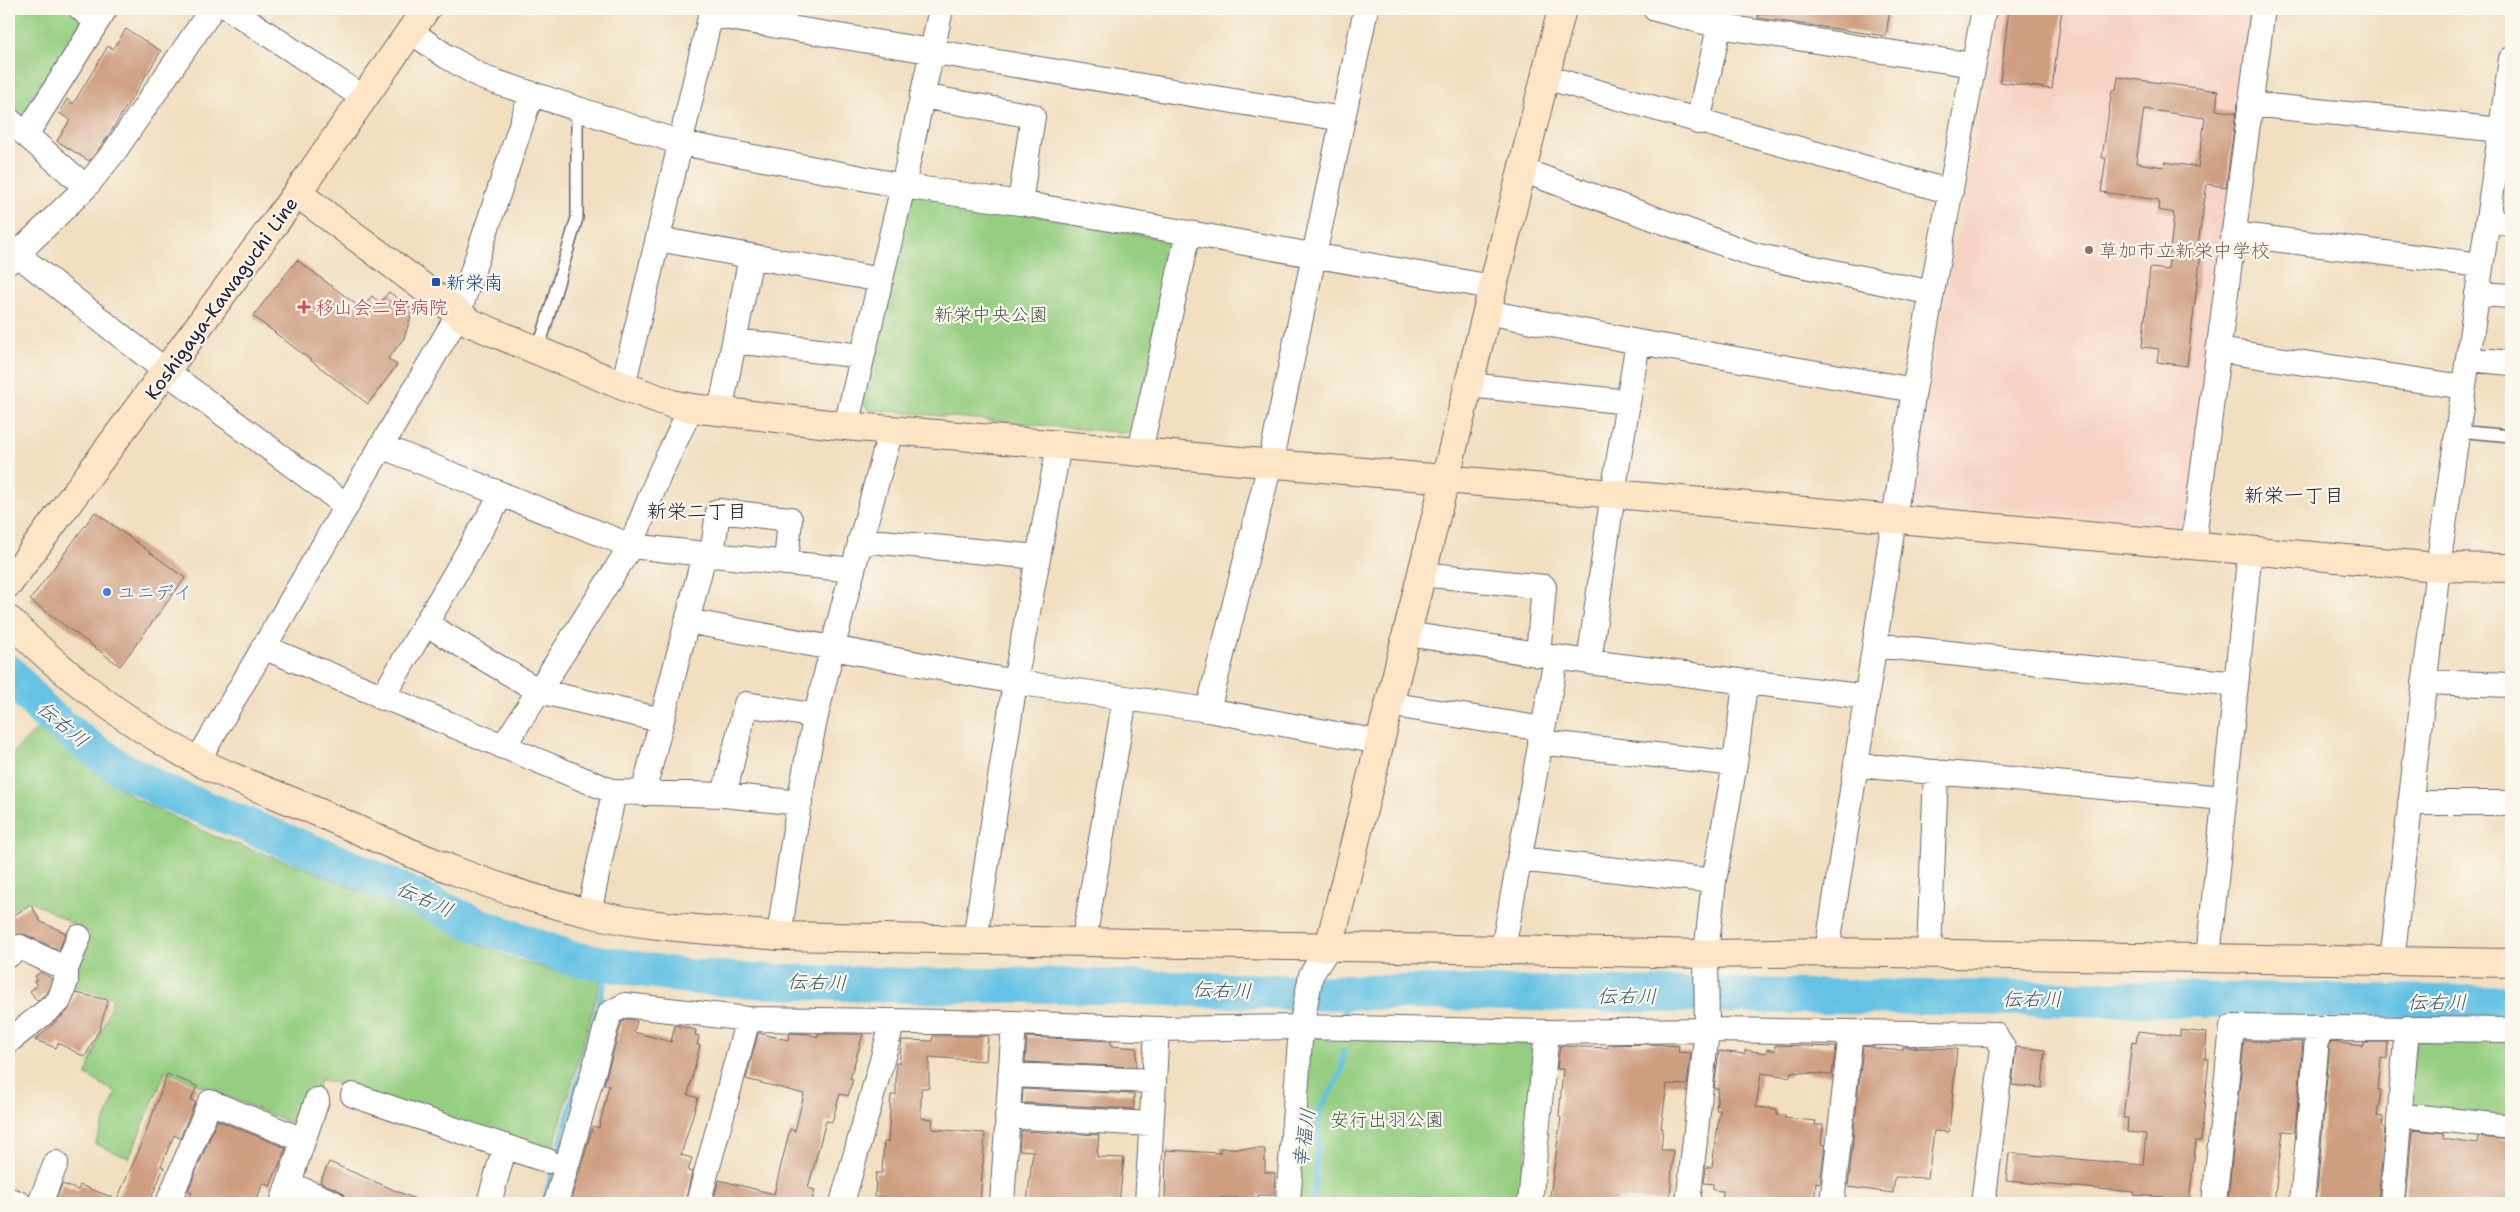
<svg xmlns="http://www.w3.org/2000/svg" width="2520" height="1212" font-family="'Shantell Sans','Klee One',sans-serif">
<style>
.built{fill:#f6d2c3}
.green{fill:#95ce81;stroke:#5c785e}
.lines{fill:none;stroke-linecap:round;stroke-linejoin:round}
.stream{stroke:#66c2e4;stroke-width:5.5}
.river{stroke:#66c2e4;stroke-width:35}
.building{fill:#ce9e81;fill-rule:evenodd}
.lane-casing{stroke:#6a646a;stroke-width:14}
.street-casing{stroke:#6a646a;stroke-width:26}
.secondary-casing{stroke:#6a646a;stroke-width:30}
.lane{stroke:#fff;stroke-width:11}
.street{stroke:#fff;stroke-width:24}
.secondary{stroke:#fde5c5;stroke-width:28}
.education-dot{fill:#8d6e63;stroke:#fbf7ec;stroke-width:2}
.transit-dot{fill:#1a4fb4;stroke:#fbf7ec;stroke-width:2}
.health-dot{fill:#e0444e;stroke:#fbf7ec;stroke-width:2}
.shop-dot{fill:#3f7fe0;stroke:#fbf7ec;stroke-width:2}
.labels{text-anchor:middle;stroke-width:4.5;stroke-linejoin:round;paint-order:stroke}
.education-label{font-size:19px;fill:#785e54;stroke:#fbf7ec;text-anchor:start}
.transit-label{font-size:19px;fill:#164399;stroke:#fbf7ec;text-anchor:start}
.street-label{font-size:19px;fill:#22223b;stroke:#fbf7ec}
.health-label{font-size:19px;fill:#be3a42;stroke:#fbf7ec;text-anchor:start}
.park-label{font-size:19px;fill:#445650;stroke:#fbf7ec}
.shop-label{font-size:19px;fill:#366cbe;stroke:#fbf7ec;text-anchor:start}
.neighbourhood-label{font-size:20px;fill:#22223b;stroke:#fbf7ec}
.water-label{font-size:20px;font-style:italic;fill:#3a5a76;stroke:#fbf7ec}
</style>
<rect width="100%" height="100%" fill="#fbf7ec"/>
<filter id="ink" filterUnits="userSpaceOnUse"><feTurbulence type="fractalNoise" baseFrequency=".02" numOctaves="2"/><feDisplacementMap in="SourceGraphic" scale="10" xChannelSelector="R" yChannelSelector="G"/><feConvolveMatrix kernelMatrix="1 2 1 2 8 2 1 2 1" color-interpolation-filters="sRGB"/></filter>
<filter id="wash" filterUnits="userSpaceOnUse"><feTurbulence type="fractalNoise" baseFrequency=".0096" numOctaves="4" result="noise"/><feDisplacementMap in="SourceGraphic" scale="20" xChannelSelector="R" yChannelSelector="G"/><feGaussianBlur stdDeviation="1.12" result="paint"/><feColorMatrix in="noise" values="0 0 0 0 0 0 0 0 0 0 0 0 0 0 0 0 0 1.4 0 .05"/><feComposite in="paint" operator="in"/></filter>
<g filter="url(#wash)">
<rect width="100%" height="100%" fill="#f1dfc0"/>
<path class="built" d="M2002 9H2255L2187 520 2179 526 1913 500 1907 492Z"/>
<path class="green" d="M9 9H70L81 19 83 29 30 116 20 118 9 108Z
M917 193 1169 240 1175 248 1135 427 1127 433 867 409 862 402 908 200Z
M38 728 134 798 216 837 313 871 419 916 510 958 559 972 602 977 552 1152 321 1079 300 1127 166 1071 129 1158 95 1144 116 1093 86 1075 113 998 71 986 91 934 29 900 9 911V757Z
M1321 1034 1527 1039 1536 1052 1520 1203H1297L1308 1047Z
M2422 1037 2511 1039V1117L2414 1105 2409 1098 2416 1042Z"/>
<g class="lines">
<path class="stream" d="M1344 1015 1348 992
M544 1203 610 963
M1313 1203 1320 1110 1342 1071 1343 1051"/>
<path class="river" d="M9 672 43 711 80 740 115 765 163 791 355 869 473 923 570 958 690 977 763 981 926 986 1044 985 1321 993 1348 992 2511 1003"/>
</g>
<g id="blocks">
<path class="building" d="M1759 9H1890L1886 36 1758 18Z
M2009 9H2062L2052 89 2000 82Z
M126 29 161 51 105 141 89 161 57 141 70 120 59 113 67 99 73 104 108 46 113 49Z
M2118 77 2218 91 2216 110 2236 113 2226 187 2207 184 2198 244H2202L2187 366 2157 362 2159 349 2142 347 2150 268 2168 270 2174 213 2158 210 2159 200 2101 192 2106 158H2102L2112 90H2116ZM2144 109 2205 118 2198 167 2165 162 2164 167 2136 163Z
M297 260 362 309 372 296 380 303 389 292 413 310 404 338 388 359 397 365 368 404 253 316Z
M95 512 185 578 120 666 30 600Z
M31 905 41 922 66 933 59 950 26 935H14L9 926V918Z
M40 972 52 979 47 993 37 1001 30 991 37 986 34 981 37 979 35 976Z
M76 993 108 1000 100 1028 85 1057 58 1043 56 1048 35 1040 68 1011Z
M628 1019 637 1021 634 1032 671 1042 675 1025 696 1030 695 1035 699 1036 697 1045H700L688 1095 698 1098 681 1155 692 1158 688 1171 692 1172 685 1203H570L593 1126 599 1128 609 1085 604 1084 622 1022Z
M2180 1030 2207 1033 2205 1059H2209L2201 1141H2196L2189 1203H2163L2164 1197 2134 1195V1192L2006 1181 2009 1153 2143 1165 2146 1134 2127 1132 2128 1118H2123L2132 1042 2136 1043 2138 1031 2180 1036Z
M758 1033 788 1040 790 1033 809 1034 817 1037 818 1034H863L850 1079H853L848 1096 840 1094 832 1122 826 1121 808 1188 815 1190 811 1203H724L713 1200 719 1180 774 1194 790 1129 795 1131 804 1094 746 1079Z
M933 1036H988L986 1061 929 1057V1088H921V1118L933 1119 932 1129 985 1133 980 1203 875 1197 876 1173H882L884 1142H888L891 1095H896V1063H899L902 1040 932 1041Z
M1027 1037 1111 1041V1046L1137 1048 1136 1067 1025 1062Z
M2244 1041 2303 1042 2295 1132 2283 1131 2274 1203H2233L2234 1200 2228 1199Z
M2330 1042 2364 1046V1042H2388L2387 1059 2381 1058 2378 1090H2381L2377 1116 2383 1117 2382 1127 2385 1128 2378 1203H2316Z
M1651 1044 1679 1046 1678 1052 1691 1053 1687 1085 1667 1084 1661 1128H1663L1661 1150H1673L1670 1198H1667L1666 1201 1618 1198V1203H1549L1561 1118 1559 1117 1563 1069H1557L1560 1046 1608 1048V1045Z
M1775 1045 1836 1047 1832 1075 1791 1072 1790 1077 1761 1073 1756 1107 1777 1109V1115H1785V1118L1816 1121 1815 1125H1823L1821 1144 1825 1145 1820 1183 1816 1182 1814 1203H1722L1723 1191 1713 1190V1184L1704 1183 1706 1167H1712L1720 1110H1716L1718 1089H1714L1719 1051 1745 1054V1050L1766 1053 1767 1049 1775 1051Z
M1863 1046 1890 1050H1903V1047L1957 1049 1949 1132 1934 1131 1928 1178 1895 1177 1893 1193 1848 1187Z
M2016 1047 2045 1050 2042 1088 2012 1085Z
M167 1074 197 1086 191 1100 195 1102 180 1138 174 1135 161 1166 164 1167 149 1203H55L62 1184 78 1190 80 1185 117 1199 141 1146Z
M1023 1089 1134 1094V1109L1022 1103Z
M217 1120 286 1148 270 1186 263 1183 255 1203H187L192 1192 188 1191Z
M2415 1130 2444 1133 2443 1139 2478 1144 2479 1137 2511 1140V1203H2406L2412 1132Z
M1021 1131 1099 1135 1097 1157 1124 1158 1119 1203H1027L1033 1151 1019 1150Z
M1220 1148 1265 1149V1172L1275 1173 1274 1195H1258V1198H1214V1203H1165L1166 1150 1220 1153Z
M329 1162 362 1176 424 1203H347L345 1195 340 1191 320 1182Z"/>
</g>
</g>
<g filter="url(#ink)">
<use href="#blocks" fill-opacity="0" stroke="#6a646a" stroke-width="1"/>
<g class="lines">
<g class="lane-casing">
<path id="lane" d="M538 351 577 218V110
M2457 431 2511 436"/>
</g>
<g class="street-casing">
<path id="street" d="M81 9 97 22
M230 9 364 98
M1655 9 1719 26 1973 65
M711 15 1343 119
M410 31 446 56 484 78 681 143 903 186 1020 203 1492 287
M1545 77 1951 192
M922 96 1033 116 1020 203
M2250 104 2511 131
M9 120 26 135
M1698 122 1723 9
M1522 170 1754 255 1932 293
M86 187 26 135 105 9
M2487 222 2511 223
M2233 234 2481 265
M658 239 881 280
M9 248 167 372 347 506
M9 262 86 187 114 152 212 9
M2477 294 2511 296
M1487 312 1638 342 1914 390
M735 341 862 356
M2218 350 2464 387
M2468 359 2511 363
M1469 385 1628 402
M623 386 712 9
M720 412 751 257
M846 426 903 186 941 9
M381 446 631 546 852 570
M1140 451 1188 233
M860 540 1038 557
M2193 545 2263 9
M712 556 718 511 790 519 786 563
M1422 574 1544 587 1538 655
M687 621 1015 682 1208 710 1379 742
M426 624 539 691 661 720
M1407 634 1589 662 1867 697
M1875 645 2236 684
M263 647 614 792 724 795 800 803
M1589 662 1613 493 1638 342
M2424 682 2511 685
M382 698 502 494
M1388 704 1543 729
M1208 710 1270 464 1366 9
M1540 742 1735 764
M503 747 631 546 660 473 691 408
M198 760 458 315 531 95
M1856 765 2224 798
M643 794 704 555
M724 795 746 704 816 716
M2410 803H2511
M1519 859 1714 881
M589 913 614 792
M779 936C790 862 800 788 816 716 838 620 865 525 891 430
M975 939 1015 682 1059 445
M1084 940 1125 698
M1503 949 1556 658
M1827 952 1914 390 1984 9
M1929 953 1936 772
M9 955 20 947 66 969
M2208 957 2250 550
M2392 961 2438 567 2511 59
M9 1041 59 1001 66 981V969L79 937
M1010 1075 1153 1081
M353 1095 548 1161
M2402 1115 2511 1127
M1007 1116 1151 1124
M289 1184 334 1203
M9 1200 19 1203
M40 1203 56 1163
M168 1203 210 1102 303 1140
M282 1203 317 1100
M489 1203 505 1146
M556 1203 610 1013 625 1005 748 1019 1014 1023 1157 1029 1301 1027 1547 1032 1707 1030 1995 1034 2003 1048 1983 1203
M698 1203 748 1019
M842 1203 893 1021
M1002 1203 1014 1023
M1147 1203 1157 1029
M1288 1203 1301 1027 1311 975 1329 947
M1530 1203 1547 1032
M1688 1203 1707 1030 1706 954 1714 881 1735 764 1745 684
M1832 1203 1851 1032
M2214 1203 2232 1027 2511 1030
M2302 1203 2318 1028
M2392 1203 2407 1028"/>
</g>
<g class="secondary-casing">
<path id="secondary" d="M297 193 471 323 623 386 672 404 691 408 846 426 2438 567 2511 568
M9 583 297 193 426 9
M9 620C65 676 126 723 196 760 238 782 285 797 329 817 413 855 498 892 589 913 651 928 716 930 779 936L1706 954 1827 952 2511 963
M1329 947 1562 9"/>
</g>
<use href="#lane" class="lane"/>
<use href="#street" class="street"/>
<use href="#secondary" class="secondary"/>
</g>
</g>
<circle class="education-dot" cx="2089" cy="250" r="5"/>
<rect class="transit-dot" x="431" y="277" width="10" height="10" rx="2.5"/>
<path class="health-dot" d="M301.5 299.5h5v5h5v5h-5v5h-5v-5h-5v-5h5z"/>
<circle class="shop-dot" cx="107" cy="592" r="5"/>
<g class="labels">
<g class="education-label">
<text x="2099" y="257">草加市立新栄中学校</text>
</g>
<g class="transit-label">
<text x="446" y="289">新栄南</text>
</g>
<g class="street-label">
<text transform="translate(221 298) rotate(-54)" y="7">Koshigaya-Kawaguchi Line</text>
</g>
<g class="health-label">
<text x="315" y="314">移山会二宮病院</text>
</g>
<g class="park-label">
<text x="991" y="321">新栄中央公園</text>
<text x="1387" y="1126">安行出羽公園</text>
</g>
<g class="shop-label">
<text x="117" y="599">ユニデイ</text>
</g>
<g class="neighbourhood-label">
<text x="2294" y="502">新栄一丁目</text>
<text x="697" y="518">新栄二丁目</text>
</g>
<g class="water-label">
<text transform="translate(63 724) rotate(40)" y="7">伝右川</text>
<text transform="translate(425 899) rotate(24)" y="7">伝右川</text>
<text transform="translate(817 982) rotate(2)" y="7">伝右川</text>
<text transform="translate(1222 990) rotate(2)" y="7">伝右川</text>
<text x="1627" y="1003">伝右川</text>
<text x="2032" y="1006">伝右川</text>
<text x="2437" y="1009">伝右川</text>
<text transform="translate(1304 1138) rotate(-82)" y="7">幸福川</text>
</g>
</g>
<rect width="2520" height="1212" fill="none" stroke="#fbf7ec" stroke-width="30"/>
</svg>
